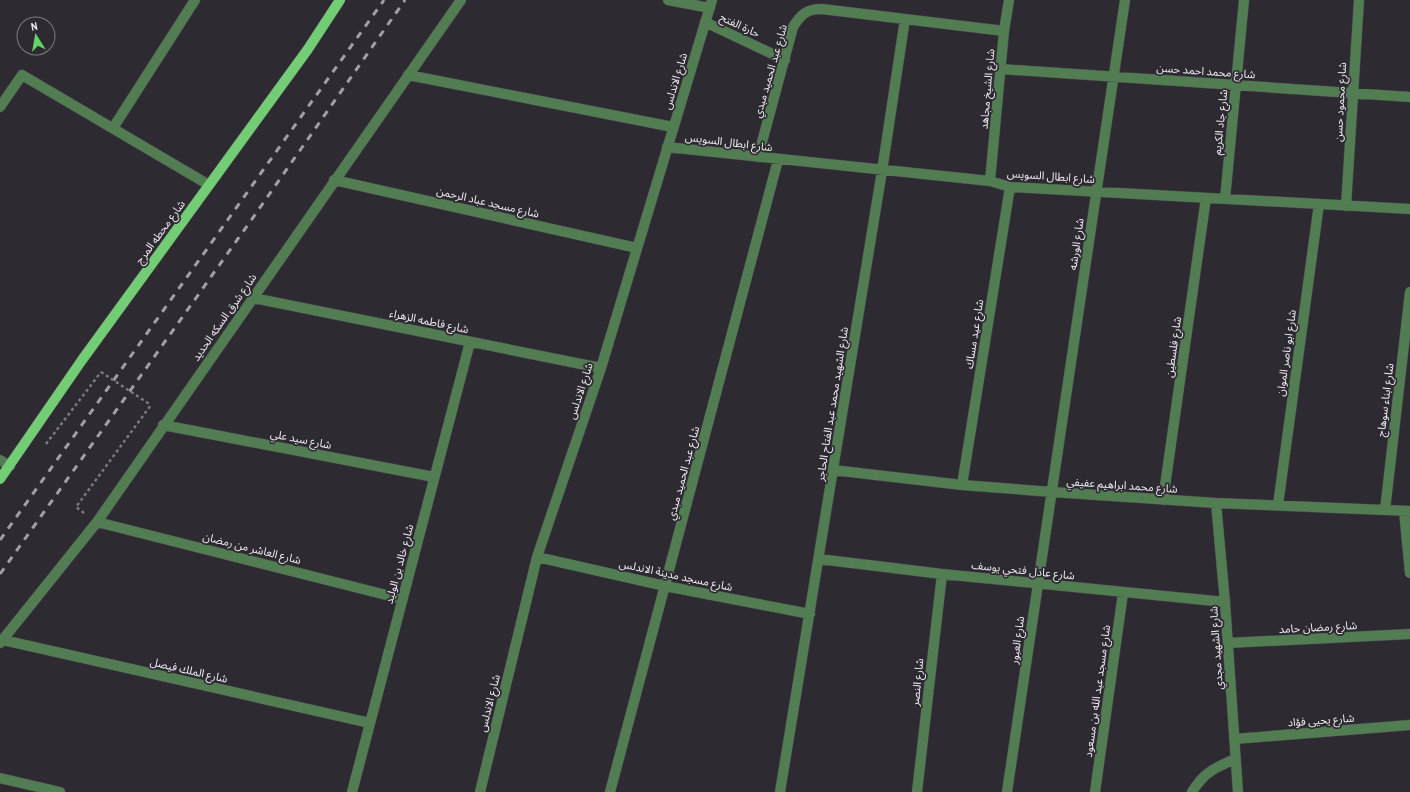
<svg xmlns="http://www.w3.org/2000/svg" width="1410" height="792" font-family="'Archivo Narrow','Noto Sans Arabic',sans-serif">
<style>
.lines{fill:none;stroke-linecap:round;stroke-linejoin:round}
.minor-casing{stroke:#48454d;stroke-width:11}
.major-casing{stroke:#48454d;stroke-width:11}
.path{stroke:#7c7980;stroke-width:2.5;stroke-dasharray:3 3;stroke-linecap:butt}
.minor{stroke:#527c52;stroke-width:10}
.major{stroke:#73cd74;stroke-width:10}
.rail{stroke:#a19fa5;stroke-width:3;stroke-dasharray:7 7;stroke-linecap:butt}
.path-bridge{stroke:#7c7980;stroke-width:2.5;stroke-dasharray:3 3;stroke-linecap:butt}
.labels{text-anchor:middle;stroke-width:3.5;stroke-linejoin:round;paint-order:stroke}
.street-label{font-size:11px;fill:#f0eef3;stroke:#2d2a32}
</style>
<rect width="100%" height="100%" fill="#2d2a32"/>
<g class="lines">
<g class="minor-casing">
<path id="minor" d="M668 0 710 8
M705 22 785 60
M1001 69 1410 97
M408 75 673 127
M0 107 22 75 209 185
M113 128 195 0
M667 147 990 181 1010 187 1410 209
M758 157 793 27C801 14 807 9 822 9L1004 31
M334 180 637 248
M990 181 1004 31 1009 0
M1225 199 1244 0
M1346 206 1359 0
M253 298 601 368
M163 425 434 477
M0 460 10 466
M833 470 962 485 1052 492 1216 503 1410 511
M962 485 1010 187
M1163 500 1206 198
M1216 503 1225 602 1238 792
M1278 505 1319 204
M1385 510 1410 292
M1404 511 1410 573
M97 522 402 599
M537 557 665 586 810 614
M819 559 942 574 1225 602
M3 640 370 723
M0 643 97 522 461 0
M1228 643 1410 634
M1234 739 1410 725
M0 778 60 792
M352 792 470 342
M480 792 537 557 601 368 712 0
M610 792 778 160
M780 792 882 171 905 19
M917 792 942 574
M1007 792 1125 0
M1095 792 1123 593
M1192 792C1204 772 1215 768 1235 759"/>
</g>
<g class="major-casing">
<path id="major" d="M0 479 82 360 308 49 340 0"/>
</g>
<path class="path" d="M46 444 101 372
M84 513 76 507 151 405"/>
<use href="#minor" class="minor"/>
<use href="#major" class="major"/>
<path class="rail" d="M0 540 384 0
M0 574 252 219 405 0"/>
<path class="path-bridge" d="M101 372 151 405"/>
</g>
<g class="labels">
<g class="street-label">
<text transform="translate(740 25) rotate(25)" y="4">حارة الفتح</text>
<text transform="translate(770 71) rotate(-74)" y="4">شارع عبد الحميد مبدي</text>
<text transform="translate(1206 71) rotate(4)" y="4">شارع محمد احمد حسن</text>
<text transform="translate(675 81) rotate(-73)" y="4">شارع الاندلس</text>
<text transform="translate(987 89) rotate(-85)" y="4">شارع الشيخ مجاهد</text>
<text transform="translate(1340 102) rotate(-87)" y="4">شارع محمود حسن</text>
<text transform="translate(1220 122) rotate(-84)" y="4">شارع جاد الكريم</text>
<text transform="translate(729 142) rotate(7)" y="4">شارع ابطال السويس</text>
<text transform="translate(1051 176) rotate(4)" y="4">شارع ابطال السويس</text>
<text transform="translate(488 202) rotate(13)" y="4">شارع مسجد عباد الرحمن</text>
<text transform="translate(160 232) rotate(-54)" y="4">شارع محطه المرج</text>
<text transform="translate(1076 244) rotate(-82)" y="4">شارع الورشه</text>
<text transform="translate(224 317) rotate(-55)" y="4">شارع شرق السكه الحديد</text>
<text transform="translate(429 321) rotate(12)" y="4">شارع فاطمه الزهراء</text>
<text transform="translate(974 334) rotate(-81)" y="4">شارع عيد مساك</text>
<text transform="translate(1173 347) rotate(-82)" y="4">شارع فلسطين</text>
<text transform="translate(1286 353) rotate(-82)" y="4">شارع ابو ناصر الموان</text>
<text transform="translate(580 391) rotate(-72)" y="4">شارع الاندلس</text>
<text transform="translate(1385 400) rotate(-83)" y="4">شارع ابناء سوهاج</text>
<text transform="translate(832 404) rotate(-81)" y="4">شارع الشهيد محمد عبد الفتاح الحاجر</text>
<text transform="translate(301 439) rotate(11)" y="4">شارع سيد علي</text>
<text transform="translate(683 473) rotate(-75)" y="4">شارع عبد الحميد مبدي</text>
<text transform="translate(1122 485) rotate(4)" y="4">شارع محمد ابراهيم عفيفي</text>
<text transform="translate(252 548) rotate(14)" y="4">شارع العاشر من رمضان</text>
<text transform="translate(399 564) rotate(-75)" y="4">شارع خالد بن الوليد</text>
<text transform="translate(1023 570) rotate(6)" y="4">شارع عادل فتحي يوسف</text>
<text transform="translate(676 575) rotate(12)" y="4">شارع مسجد مدينة الاندلس</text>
<text transform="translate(1318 627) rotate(-3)" y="4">شارع رمضان حامد</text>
<text transform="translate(1017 640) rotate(-82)" y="4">شارع العبور</text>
<text transform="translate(1216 648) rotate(-94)" y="4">شارع الشهيد مجدي</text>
<text transform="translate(189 670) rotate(13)" y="4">شارع الملك فيصل</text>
<text transform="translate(917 682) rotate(-84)" y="4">شارع النصر</text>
<text transform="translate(1097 691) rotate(-82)" y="4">شارع مسجد عبد الله بن مسعود</text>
<text transform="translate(489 703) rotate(-76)" y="4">شارع الاندلس</text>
<text transform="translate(1321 720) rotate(-4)" y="4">شارع يحيى فؤاد</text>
</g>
</g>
<g transform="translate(36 36) rotate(349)"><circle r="19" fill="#2d2a32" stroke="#7b787f"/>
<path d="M0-3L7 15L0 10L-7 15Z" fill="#64d467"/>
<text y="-6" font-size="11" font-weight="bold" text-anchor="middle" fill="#f0eef3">N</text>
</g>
</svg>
